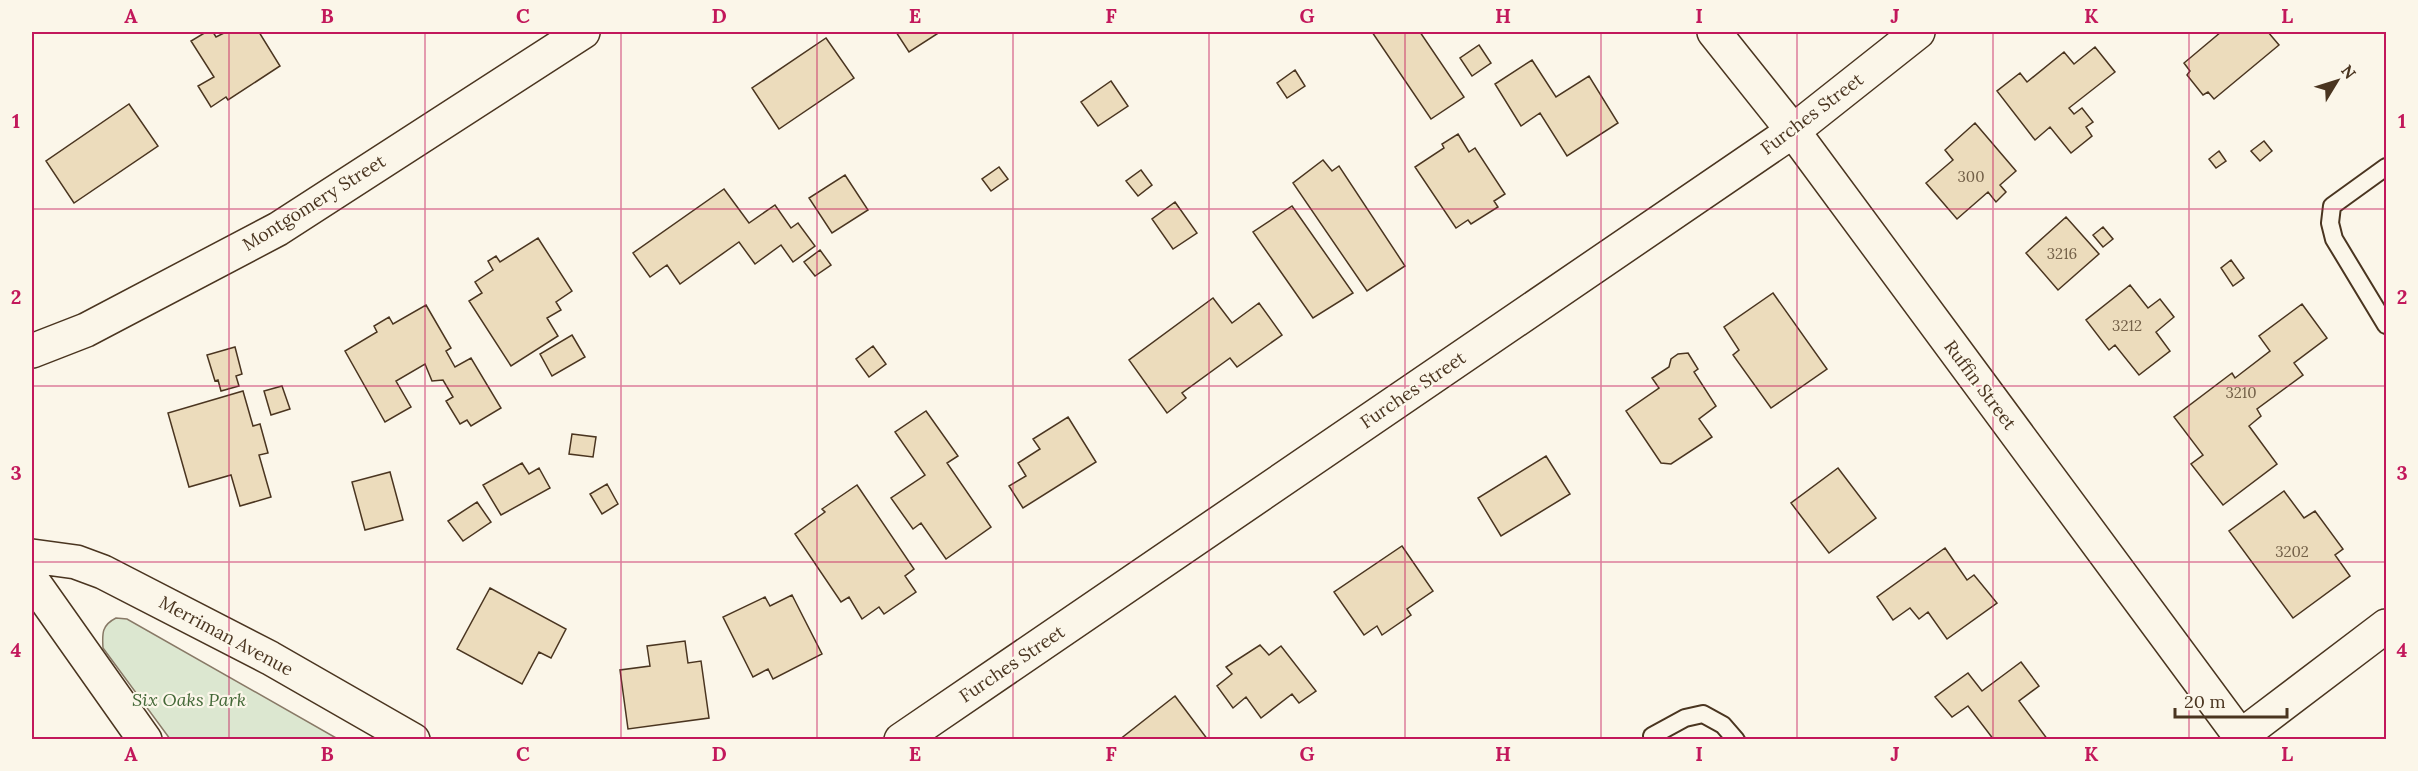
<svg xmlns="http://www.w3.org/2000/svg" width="2418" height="771" font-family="Lora,serif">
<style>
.green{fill:#dce7d0;stroke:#887966;stroke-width:1.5}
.building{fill:#ecdcbc;stroke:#4a3520;stroke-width:1.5}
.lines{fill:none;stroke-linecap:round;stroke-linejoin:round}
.service-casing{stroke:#4a3520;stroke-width:20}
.minor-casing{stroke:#4a3520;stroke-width:36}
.service{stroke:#fbf6e9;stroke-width:16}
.minor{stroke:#fbf6e9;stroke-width:33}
.grid{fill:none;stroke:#c2185b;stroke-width:1.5;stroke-opacity:0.55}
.labels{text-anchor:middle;stroke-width:4.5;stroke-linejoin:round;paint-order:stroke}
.number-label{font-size:15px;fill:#725f47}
.street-label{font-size:18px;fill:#4a3520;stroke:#fbf6e9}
.park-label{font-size:18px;font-style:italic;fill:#436837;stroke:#fbf6e9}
.neatline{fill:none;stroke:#c2185b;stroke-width:2}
.grid-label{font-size:20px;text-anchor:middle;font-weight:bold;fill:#c2185b}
</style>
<rect width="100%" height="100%" fill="#fbf6e9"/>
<path class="green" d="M116 618 127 619 338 739H170L103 648C102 633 102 625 116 618Z"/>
<path class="building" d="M206 32H213L216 37 226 32H259L280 66 228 100 226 97 211 107 198 86 214 77 191 41Z
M896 32H940L909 52Z
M1372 32H1420L1464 97 1431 119Z
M2221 32H2268L2279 45 2214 99 2208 92 2203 95 2187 75 2190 71 2184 63Z
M826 38 854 78 779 129 752 88Z
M1479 45 1491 63 1472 76 1460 58Z
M2095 47 2115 72 2069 108 2074 114 2082 108 2093 122 2086 127 2092 136 2071 153 2050 127 2035 140 1997 91 2020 73 2027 82 2064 52 2074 64Z
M1532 60 1556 97 1589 76 1618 123 1567 156 1540 113 1521 126 1495 84Z
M1295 70 1305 86 1287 98 1277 83Z
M1111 81 1128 106 1098 126 1081 102Z
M129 104 158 146 74 203 46 161Z
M1975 123 2016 171 2000 185 2006 192 1996 202 1988 192 1957 219 1926 183 1953 160 1945 150Z
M1458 134 1469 152 1475 148 1505 194 1494 201 1498 207 1471 224 1468 220 1456 228 1415 167 1444 148 1442 144Z
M2264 141 2272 151 2260 161 2251 151Z
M2219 151 2226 161 2216 168 2209 159Z
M1323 160 1332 171 1339 166 1405 266 1367 291 1293 183Z
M999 167 1008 179 991 191 982 179Z
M1141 170 1152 185 1138 196 1126 181Z
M845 175 868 210 832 233 809 198Z
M724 189 749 223 775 205 791 228 798 223 815 246 793 262 781 245 755 264 739 242 680 284 667 265 650 277 633 253Z
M1175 202 1197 233 1173 249 1152 219Z
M1292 206 1353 293 1313 318 1253 232Z
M2066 217 2099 254 2058 290 2026 253Z
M2103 227 2113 239 2103 247 2093 235Z
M538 238 572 291 556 302 561 310 547 318 558 336 511 366 469 301 482 293 475 282 493 270 488 261 496 256 500 262Z
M820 250 831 265 815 276 804 262Z
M2231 260 2244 278 2233 286 2221 268Z
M2130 285 2148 308 2160 299 2174 317 2156 332 2170 351 2139 375 2115 345 2109 350 2086 320Z
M1773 293 1827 369 1771 408 1733 355 1739 350 1724 327Z
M1213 298 1232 323 1259 303 1282 335 1237 367 1230 358 1182 393 1186 398 1167 413 1129 360Z
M2302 304 2327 338 2294 363 2303 375 2257 409 2261 416 2249 426 2277 464 2223 505 2191 464 2203 455 2174 417 2232 373 2235 378 2270 351 2259 336Z
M426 305 451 348 446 351 455 367 471 358 501 408 471 426 467 420 460 424 446 401 453 397 443 380 432 381 425 364 396 381 411 407 385 422 345 351 377 332 374 326 389 317 393 324Z
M572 335 585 357 552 376 540 354Z
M873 346 886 364 869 377 856 359Z
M235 347 242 374 236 376 239 386 221 391 218 380 215 381 207 355Z
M1688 353 1698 369 1694 372 1716 406 1699 419 1712 437 1671 464 1661 463 1626 411 1659 388 1652 378 1669 367 1671 359 1678 354Z
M282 386 290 409 271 415 264 391Z
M243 391 253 426 260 424 268 453 259 455 271 497 240 506 231 475 189 487 168 413Z
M926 411 958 456 947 463 991 527 946 559 921 523 913 529 891 498 925 475 895 432Z
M1068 417 1096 462 1023 508 1009 486 1026 476 1018 463 1040 449 1033 439Z
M572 434 596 437 593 457 569 454Z
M1546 456 1570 494 1501 536 1478 498Z
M522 463 529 474 539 468 550 488 501 515 483 485Z
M1838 468 1876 518 1829 553 1791 503Z
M390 472 403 520 365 530 352 482Z
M607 484 618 504 602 514 590 494Z
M857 485 914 569 905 576 916 592 884 614 879 607 862 619 849 597 841 602 795 534 825 512 822 509Z
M2284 491 2304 518 2315 511 2343 549 2335 555 2350 576 2293 618 2229 531Z
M477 502 491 522 463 541 448 521Z
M1402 546 1433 591 1407 609 1411 615 1382 635 1377 626 1364 635 1334 592Z
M1945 548 1967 580 1974 575 1997 603 1947 639 1928 612 1919 619 1910 608 1893 620 1877 597Z
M490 588 566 629 551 658 539 652 522 684 457 649Z
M792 595 822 654 773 679 768 669 753 677 723 617 765 597 770 606Z
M685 641 688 663 701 661 709 718 628 729 620 670 650 666 647 646Z
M1260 645 1269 655 1281 646 1316 691 1299 703 1292 694 1261 718 1246 697 1233 708 1217 686 1232 674 1226 667Z
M2021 662 2039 686 2019 701 2048 740H1994L1968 706 1952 717 1935 697 1968 673 1982 691Z
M1175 696 1208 740H1119Z"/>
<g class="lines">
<g class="service-casing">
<path id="service" d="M2386 167 2332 206 2330 223 2334 239 2386 325
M1652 736 1685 718 1703 714 1723 725 1736 740"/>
</g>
<g class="minor-casing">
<path id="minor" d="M1714 32 1793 131 2243 740
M32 351 86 330 278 229 583 32
M32 556 76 562 103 572 270 658 413 740
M32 580 145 740
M2241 736 2386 626
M901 740 1793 131 1918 32"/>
</g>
<use href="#service" class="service"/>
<use href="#minor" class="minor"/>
</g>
<path class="grid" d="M229 32V740M425 32V740M621 32V740M817 32V740M1013 32V740M1209 32V740M1405 32V740M1601 32V740M1797 32V740M1993 32V740M2189 32V740M32 209H2386M32 386H2386M32 562H2386"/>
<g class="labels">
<g class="number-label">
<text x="1971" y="182">300</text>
<text x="2062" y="259">3216</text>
<text x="2127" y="331">3212</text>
<text x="2241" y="398">3210</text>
<text x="2292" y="557">3202</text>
</g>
<g class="street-label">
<text transform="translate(1812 114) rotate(-37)" y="6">Furches Street</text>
<text transform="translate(314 203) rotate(-32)" y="6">Montgomery Street</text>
<text transform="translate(1980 385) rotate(53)" y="6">Ruffin Street</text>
<text transform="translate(1413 390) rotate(-34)" y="6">Furches Street</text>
<text transform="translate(226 636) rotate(28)" y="6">Merriman Avenue</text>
<text transform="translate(1012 664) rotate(-34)" y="6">Furches Street</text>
</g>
<g class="park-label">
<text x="189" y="706">Six Oaks Park</text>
</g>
</g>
<rect width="2418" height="771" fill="none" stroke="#fbf6e9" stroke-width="66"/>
<g transform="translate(2337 81) rotate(52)" stroke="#fbf6e9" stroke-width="4.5" paint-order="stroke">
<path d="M0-4.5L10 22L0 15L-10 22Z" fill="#4a3520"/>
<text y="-9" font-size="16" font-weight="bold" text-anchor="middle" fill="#4a3520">N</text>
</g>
<path d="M2175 708v9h112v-9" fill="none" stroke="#4a3520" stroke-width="3"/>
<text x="2184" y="708" font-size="18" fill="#4a3520" stroke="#fbf6e9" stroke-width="4.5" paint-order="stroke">20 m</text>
<rect x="33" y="33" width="2352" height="705" class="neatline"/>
<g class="grid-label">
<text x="131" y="23">A</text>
<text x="327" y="23">B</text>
<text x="523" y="23">C</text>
<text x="719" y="23">D</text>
<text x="915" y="23">E</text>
<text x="1111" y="23">F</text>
<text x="1307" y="23">G</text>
<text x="1503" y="23">H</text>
<text x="1699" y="23">I</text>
<text x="1895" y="23">J</text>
<text x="2091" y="23">K</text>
<text x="2287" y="23">L</text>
<text x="16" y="128">1</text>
<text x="2402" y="128">1</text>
<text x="16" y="304">2</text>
<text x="2402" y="304">2</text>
<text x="16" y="480">3</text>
<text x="2402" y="480">3</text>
<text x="16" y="657">4</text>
<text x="2402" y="657">4</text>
<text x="131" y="761">A</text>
<text x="327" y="761">B</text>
<text x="523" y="761">C</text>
<text x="719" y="761">D</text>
<text x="915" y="761">E</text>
<text x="1111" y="761">F</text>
<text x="1307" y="761">G</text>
<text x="1503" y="761">H</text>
<text x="1699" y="761">I</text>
<text x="1895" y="761">J</text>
<text x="2091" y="761">K</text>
<text x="2287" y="761">L</text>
</g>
</svg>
